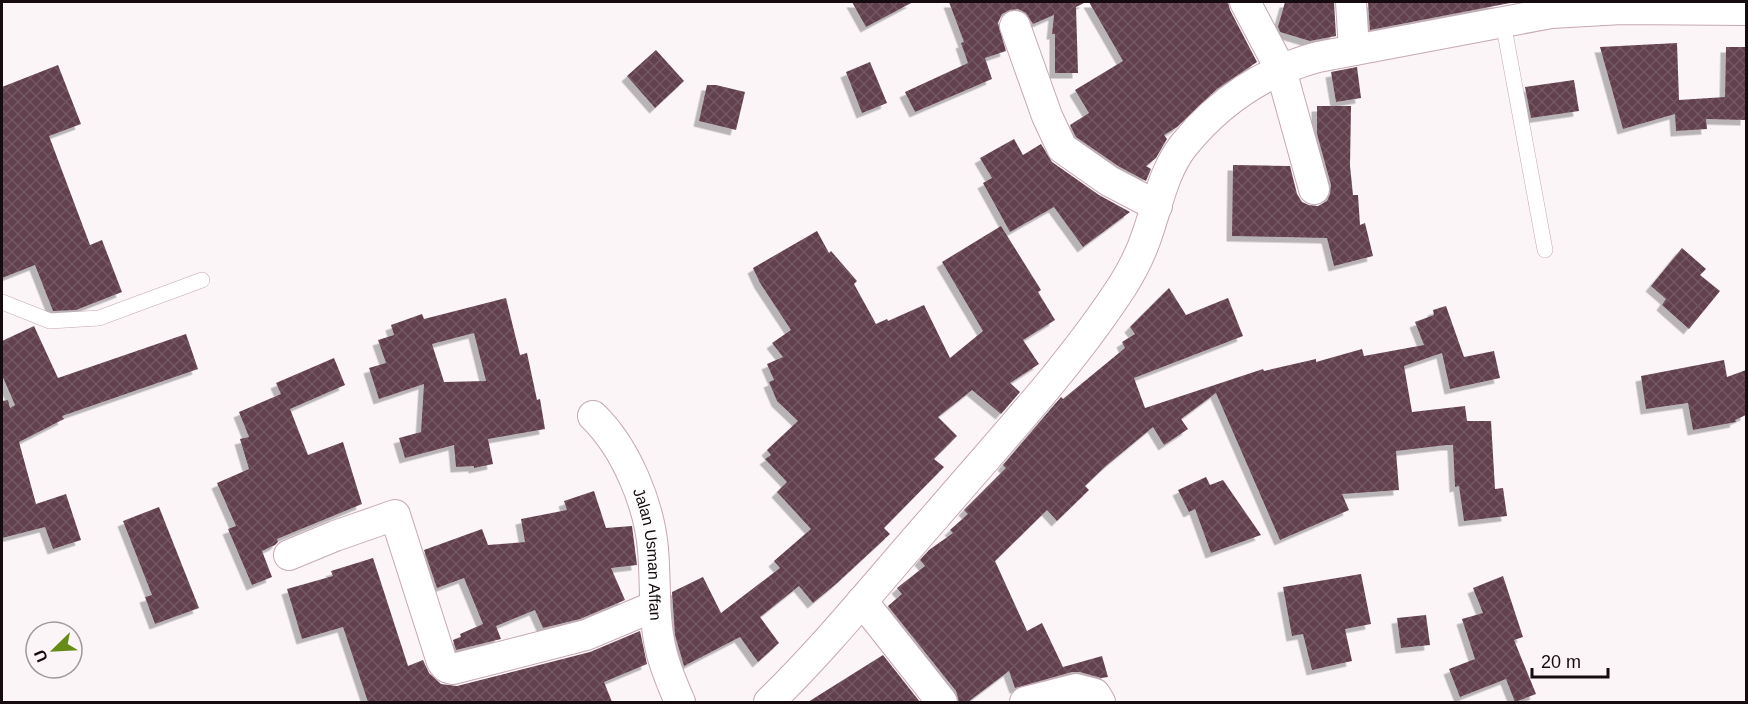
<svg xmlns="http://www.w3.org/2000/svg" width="1748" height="704" font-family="Arial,sans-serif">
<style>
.building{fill:url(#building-cross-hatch);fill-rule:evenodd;filter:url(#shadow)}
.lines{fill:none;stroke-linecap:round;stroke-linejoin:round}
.service-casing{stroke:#c5a8b3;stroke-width:16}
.minor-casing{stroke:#c5a8b3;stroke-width:32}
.service{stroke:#fff;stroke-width:15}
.minor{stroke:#fff;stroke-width:30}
.labels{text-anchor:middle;stroke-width:6;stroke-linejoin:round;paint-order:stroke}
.street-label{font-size:16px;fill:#160c10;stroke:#fbf5f7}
</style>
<defs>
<pattern id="building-cross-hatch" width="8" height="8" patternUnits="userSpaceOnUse" patternTransform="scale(1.5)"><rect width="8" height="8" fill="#62414e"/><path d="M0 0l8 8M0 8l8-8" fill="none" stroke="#735863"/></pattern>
<filter id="shadow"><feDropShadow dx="-5.5" dy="5.5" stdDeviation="0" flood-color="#0004"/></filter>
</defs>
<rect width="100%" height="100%" fill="#fbf5f7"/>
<path class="building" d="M852 2H913L866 27Z
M949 2H1086L1076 7 1078 73H1055V34H1052L1054 15 1033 24 1026 13 1018 9 1010 10 1002 14 998 23 1006 51 985 58 992 79 915 112 905 92 968 63 961 43 964 42Z
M1089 2H1228L1230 10 1257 62 1217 89 1177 127 1164 135 1167 139 1156 158 1146 166 1151 169 1146 181 1118 166 1076 137 1070 125 1089 113 1075 90 1123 61Z
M1285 2H1334L1336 36 1310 41 1280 32 1278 27Z
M1368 2H1510V3L1370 30Z
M1677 43 1679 100 1725 97 1726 47H1746V120L1706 119 1707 129 1676 131 1675 114 1623 129 1600 47Z
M656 50 684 81 655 108 627 76Z
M870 62 887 103 862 113 846 72Z
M58 65 81 124 49 136 90 245 102 240 122 292 76 310 53 311 35 265 2 278V87Z
M1357 67 1361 98 1336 102 1331 72Z
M1574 80 1579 111 1531 118 1525 87Z
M707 85H716L745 92 736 130 699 121Z
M1317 106H1351L1350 166 1353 195H1358L1360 225 1365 223 1373 256 1334 266 1327 238 1232 236 1233 165 1290 166 1297 194 1302 202 1309 205 1318 206 1327 201 1330 194 1331 185 1317 134Z
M1014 139 1023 155 1041 144 1052 162 1099 195 1130 212 1083 247 1054 207 1010 232 983 183 992 178 980 158Z
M1001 226 1041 290 1038 292 1055 320 1023 340 1039 364 1010 383 1020 392 1001 414 972 390 938 417 957 436 934 459 944 467 884 528 890 534 836 584 813 603 799 586 760 617 779 643 758 662 740 637 684 666 675 635 672 592 703 577 721 613 780 568 774 561 811 529 777 492 787 482 765 459 771 455 767 450 798 421 777 401 769 382 774 380 767 364 783 357 772 343 791 330 760 283 753 268 817 231 829 253 831 251 857 281 854 284 876 324 887 319 888 321 924 305 950 358 983 331 942 262Z
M1682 248 1706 269 1700 275 1720 291 1689 329 1662 305 1666 299 1651 286Z
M1169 288 1186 315 1228 298 1243 336 1134 378 1145 408 1263 369 1264 371 1316 359V362L1362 349 1364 356 1424 345 1415 322 1434 315 1433 310 1446 306 1464 357 1494 351 1500 378 1450 389 1442 353 1404 366 1412 412 1465 406 1467 421H1491L1495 489 1503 488 1507 516 1464 521 1459 486 1455 487 1453 445H1447L1396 451 1399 490 1342 494 1349 510 1280 540 1216 393 1181 419 1188 429 1164 445 1153 427 1106 466 1085 486 1089 490 1057 521 1047 510 995 561 1027 631 1042 623 1063 667 1102 656 1108 677 1101 678 1080 672H1072L1015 688 1009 671 968 702H959L956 691 888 606 902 594 897 588 925 566 920 560 929 550 953 533 950 530 968 514 964 510 1006 468 1003 465 1061 397 1063 399 1125 348 1122 342 1135 334 1130 327Z
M506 298 520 355 527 353 537 400 540 399 545 429 488 439 493 464 474 468V466L456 467 454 445 405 458 399 438 421 432 424 384 379 399 369 368 386 363 378 340 394 335 391 325 422 314 424 319ZM474 333 486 381 444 382 432 344Z
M34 326 58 378 186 334 198 369 62 416 64 419 19 442 36 504 66 494 81 540 53 549 45 527 2 538V401L8 400 10 408 15 405 2 375V341Z
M334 358 345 385 290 409 308 455 343 442 362 504 277 539 278 542 275 545 262 551 272 577 252 585 228 529 236 526 217 483 249 469 240 439 249 437 239 412 281 394 276 383Z
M1724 360 1727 377 1746 370V415L1735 420 1736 422 1693 430 1688 403 1646 409 1641 376Z
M1206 477 1210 485 1223 480 1261 535 1211 553 1195 509 1189 512 1178 490Z
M594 491 606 528 632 526 637 565 611 568 625 600 580 619 543 628 535 610 496 626 501 639 456 650 453 640 461 637 460 634 483 624 464 578 437 588 424 550 482 529 488 545 525 542 521 519 567 510 564 501Z
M159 507 199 608 155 624 145 597 152 595 123 521Z
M373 558 408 666 423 660 429 673 441 684 457 686 590 652 640 631 647 664 604 682 612 702H368L343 627 302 639 287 589 333 576 331 571Z
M1361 574 1371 624 1345 629 1352 661 1312 670 1303 634 1292 636 1283 587Z
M1503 576 1523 637 1514 640 1536 694 1515 702 1506 679 1460 697 1449 669 1475 659 1462 619 1483 613 1473 588Z
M1426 615 1430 645 1401 648 1397 618Z
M883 655 920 702H808Z"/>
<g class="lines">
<g class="service-casing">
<path id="service" d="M1503 22 1545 250
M2 302 50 321 99 318 202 280"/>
</g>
<g class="minor-casing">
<g id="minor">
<path d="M1245 2 1281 70 1314 189"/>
<path d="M1351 2 1354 50"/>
<path d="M1015 26 1047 116 1062 148 1109 181 1157 206"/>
<path id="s1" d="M593 416C626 448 649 504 653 549 656 583 653 617 661 650 665 668 673 686 680 702"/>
<path d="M289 555 335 536 395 515 442 662 446 667 453 669 586 635 655 606"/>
<path d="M862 601 942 702"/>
<path d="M769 702C827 646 881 578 935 517 998 443 1070 367 1123 285 1133 269 1142 251 1148 232 1158 203 1164 170 1184 145 1219 102 1265 71 1318 57L1551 13 1622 9 1746 10"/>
<path d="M1025 702 1076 689 1095 694 1100 702"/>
</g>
</g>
<use href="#service" class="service"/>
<use href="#minor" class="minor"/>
</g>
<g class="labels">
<g class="street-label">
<text dy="6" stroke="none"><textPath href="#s1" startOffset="153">Jalan Usman Affan</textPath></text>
</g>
</g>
<rect width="1748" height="704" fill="none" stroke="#160c10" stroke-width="6"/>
<g transform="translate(54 650) rotate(246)"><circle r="28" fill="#fbf5f7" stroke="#9f989b" stroke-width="1.5"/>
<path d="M0-4.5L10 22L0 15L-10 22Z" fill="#668c17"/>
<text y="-9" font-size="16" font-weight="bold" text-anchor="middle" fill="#160c10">U</text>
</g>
<path d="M1532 668v9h76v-9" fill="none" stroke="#160c10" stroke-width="3"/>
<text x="1541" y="668" font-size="18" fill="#160c10" stroke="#fbf5f7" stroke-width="4.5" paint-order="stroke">20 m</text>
</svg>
